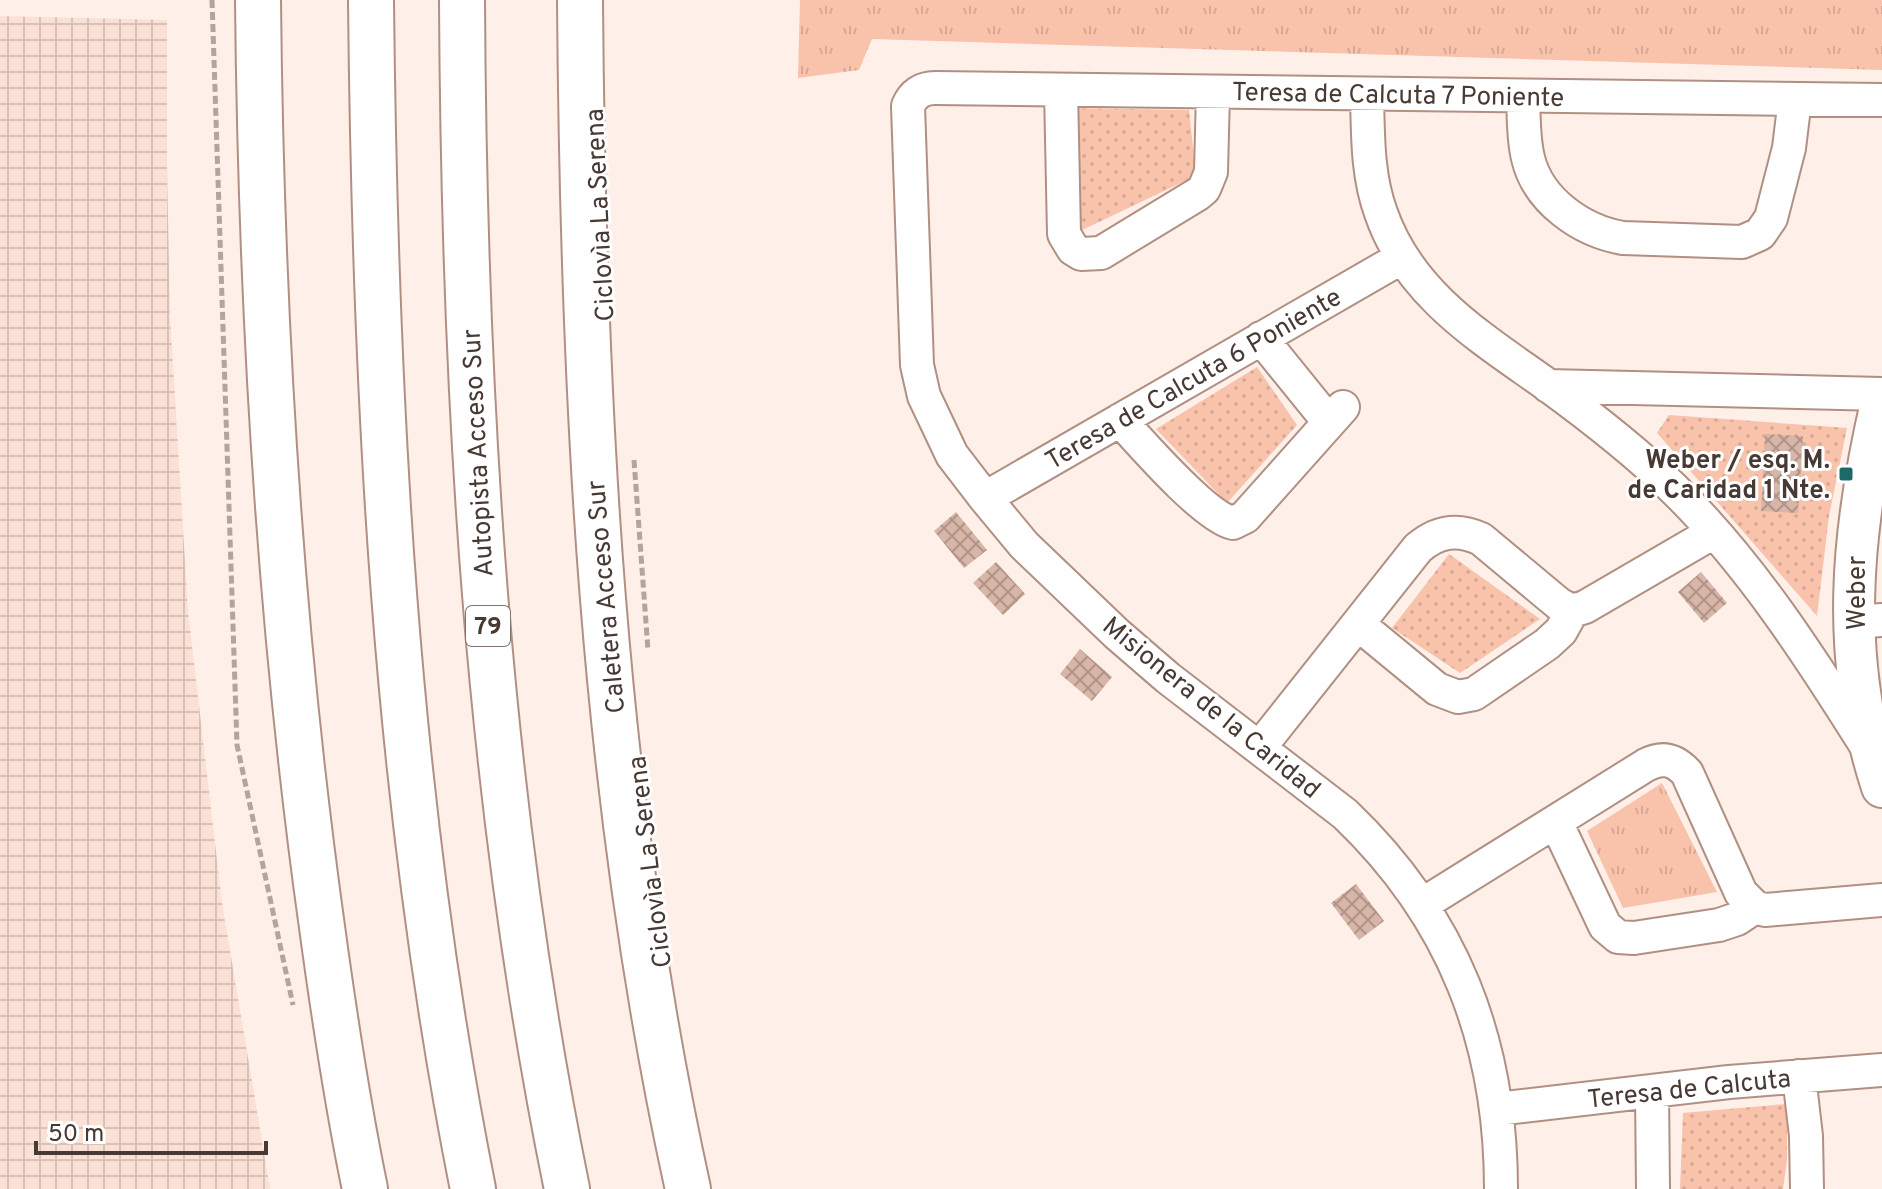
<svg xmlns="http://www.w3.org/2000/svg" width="1882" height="1189" font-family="Overpass,sans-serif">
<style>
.industrial{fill:url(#industrial-grid)}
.grass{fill:url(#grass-dots)}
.park{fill:url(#park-tufts)}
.building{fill:url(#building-cross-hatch)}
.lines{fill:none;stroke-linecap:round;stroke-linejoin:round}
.minor-casing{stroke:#b09082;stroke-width:36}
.tertiary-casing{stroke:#b09082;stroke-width:44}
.secondary-casing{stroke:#b09082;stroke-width:48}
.motorway-casing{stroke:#b09082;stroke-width:48}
.path{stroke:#b3a49e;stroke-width:5;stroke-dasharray:8 4;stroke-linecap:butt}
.minor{stroke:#fff;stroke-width:32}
.tertiary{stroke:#fff;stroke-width:40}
.secondary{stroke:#fff;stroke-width:44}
.motorway{stroke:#fff;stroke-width:44}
.poi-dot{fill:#1c6969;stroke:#fff;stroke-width:3}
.labels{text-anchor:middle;stroke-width:6;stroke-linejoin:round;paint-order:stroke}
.shield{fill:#fff;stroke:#7e7470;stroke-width:2}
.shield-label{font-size:24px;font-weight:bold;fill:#473933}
.street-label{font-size:26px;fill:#473933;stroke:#fff}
.poi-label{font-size:26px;font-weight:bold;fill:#473933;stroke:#fff;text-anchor:end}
</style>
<defs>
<pattern id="industrial-grid" width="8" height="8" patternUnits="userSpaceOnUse" patternTransform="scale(2)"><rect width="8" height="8" fill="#fae0d5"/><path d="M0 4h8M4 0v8" fill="none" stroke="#d8c1b7"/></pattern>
<pattern id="grass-dots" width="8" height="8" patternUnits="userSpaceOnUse" patternTransform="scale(2)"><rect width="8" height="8" fill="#f8c2ab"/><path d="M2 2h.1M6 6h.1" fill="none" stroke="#d6a794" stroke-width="1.8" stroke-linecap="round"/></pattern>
<pattern id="park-tufts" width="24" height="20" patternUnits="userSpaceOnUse" patternTransform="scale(2)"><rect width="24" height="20" fill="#f8c2ab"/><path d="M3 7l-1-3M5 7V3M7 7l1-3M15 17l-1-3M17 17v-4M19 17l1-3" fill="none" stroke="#d6a794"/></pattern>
<pattern id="building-cross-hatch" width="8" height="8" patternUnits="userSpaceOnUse" patternTransform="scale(2)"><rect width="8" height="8" fill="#d7b5a7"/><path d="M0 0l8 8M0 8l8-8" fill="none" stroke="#b09489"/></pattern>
</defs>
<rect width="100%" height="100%" fill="#feefe9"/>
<path class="industrial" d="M0 16 167 20V168L170 316 188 611 222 903 270 1189H0Z"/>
<path class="grass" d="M1071 108 1189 110 1195 167 1193 174 1187 180 1078 232Z
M1257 367 1297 425 1227 503 1156 429Z
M1669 415 1847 428 1829 516 1817 616 1657 433Z
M1449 554 1540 619 1460 673 1392 628Z
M1787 1104V1159L1783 1189H1680L1683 1113Z"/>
<path class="park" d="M800 0H1882V70L872 39 859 70 798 78Z
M1662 783 1717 892 1623 908 1587 831Z"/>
<path class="building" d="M1765 434 1803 436 1798 513 1761 511Z
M956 512 987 550 964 568 934 531Z
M996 562 1025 594 1003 615 973 583Z
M1701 572 1727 603 1704 623 1678 592Z
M1080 649 1112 677 1092 701 1060 674Z
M1356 884 1384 921 1359 940 1331 903Z"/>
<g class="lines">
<g class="minor-casing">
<path id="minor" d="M1061 90 1064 234 1073 249 1081 254 1101 253 1198 194 1204 189 1211 172 1213 92
M1367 94C1368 134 1367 175 1381 213 1409 294 1480 337 1546 384 1590 416 1634 450 1673 488 1749 562 1809 655 1865 744
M1523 96C1524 116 1523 138 1528 158 1538 201 1582 231 1623 238L1742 242 1760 234 1771 218 1789 148 1795 99
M1261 338 1329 422
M1548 386 1882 394
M1120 420C1141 443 1205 517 1233 523L1245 517 1343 407
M985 498 1401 258
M1854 622 1882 620
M1358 624 1437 689 1458 697 1474 694 1547 644 1561 631 1572 611
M1260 747 1418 548C1438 531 1457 528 1481 539L1559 604 1572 611 1585 607 1714 532
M1556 822 1605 926 1618 937 1634 938 1719 925 1737 919 1755 907
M1423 904 1646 765C1663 756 1675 760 1687 773L1741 893 1755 907 1765 910 1882 900
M1799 1076 1806 1136 1807 1189
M1652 1091 1653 1189
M1497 1109 1729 1082 1882 1070
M1501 1189C1501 1041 1453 917 1345 814L1168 678 1117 634 1024 545 985 498 952 455 924 396 917 365 908 106C913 94 922 88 935 88L1882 100"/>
</g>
<g class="tertiary-casing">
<path id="tertiary" d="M1882 399C1851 531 1839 656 1882 787"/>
</g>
<g class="secondary-casing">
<path id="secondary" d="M258 0C261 309 279 620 322 927 334 1015 347 1102 365 1189
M580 0C583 398 602 799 688 1189"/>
</g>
<g class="motorway-casing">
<path id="motorway" d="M371 0C375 398 395 798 473 1189
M462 0C464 398 487 798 567 1189"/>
</g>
<path class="path" d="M212 0 237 745 293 1005
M634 460 648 650"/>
<use href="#minor" class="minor"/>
<use href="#tertiary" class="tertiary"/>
<use href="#secondary" class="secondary"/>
<use href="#motorway" class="motorway"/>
</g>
<rect class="poi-dot" x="1838" y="466" width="16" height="16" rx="4"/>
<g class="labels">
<rect class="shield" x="466" y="606" width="44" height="40" rx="6"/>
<g class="shield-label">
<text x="488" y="634">79</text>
</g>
<g class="street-label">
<text transform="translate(1398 94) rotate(1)" y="9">Teresa de Calcuta 7 Poniente</text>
<text transform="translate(599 215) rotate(-93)" y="9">Ciclovìa La Serena</text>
<text transform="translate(1193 378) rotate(-30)" y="9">Teresa de Calcuta 6 Poniente</text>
<text transform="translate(477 453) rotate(-93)" y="9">Autopista Acceso Sur</text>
<text transform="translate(1856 593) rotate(-90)" y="9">Weber</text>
<text transform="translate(605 597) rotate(-95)" y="9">Caletera Acceso Sur</text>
<text transform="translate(1212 707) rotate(39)" y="9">Misionera de la Caridad</text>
<text transform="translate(649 862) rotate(-97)" y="9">Ciclovìa La Serena</text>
<text transform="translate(1689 1088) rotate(-6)" y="9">Teresa de Calcuta</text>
</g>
<g class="poi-label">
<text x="1830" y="468">Weber / esq. M.<tspan x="1830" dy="30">de Caridad 1 Nte.</tspan></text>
</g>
</g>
<path d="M36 1141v12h230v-12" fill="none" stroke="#473933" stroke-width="4"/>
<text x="48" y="1141" font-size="24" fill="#473933" stroke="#ffffff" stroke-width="6" paint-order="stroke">50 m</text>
</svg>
